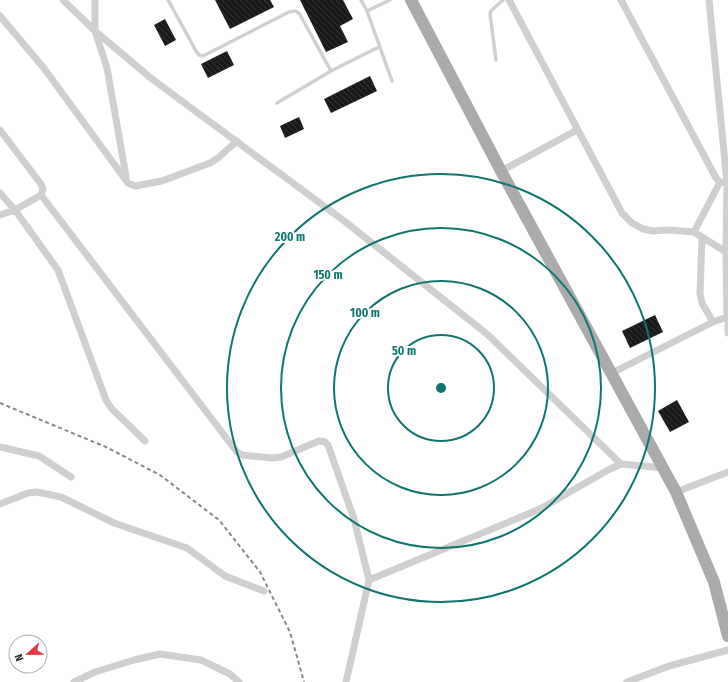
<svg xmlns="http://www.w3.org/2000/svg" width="728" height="682" font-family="'Fira Sans Condensed',sans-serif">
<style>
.building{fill:url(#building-back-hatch)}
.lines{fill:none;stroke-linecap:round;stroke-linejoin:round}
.service{stroke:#d0d0d0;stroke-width:3.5}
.minor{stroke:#d0d0d0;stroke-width:7}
.primary{stroke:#ababab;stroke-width:12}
.rail{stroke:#888;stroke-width:2;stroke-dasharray:4 3;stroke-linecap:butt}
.ring{fill:none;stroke:#0f766e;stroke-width:2}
.centre{fill:#0f766e;stroke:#fff;stroke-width:2}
.ring-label{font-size:12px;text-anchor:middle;font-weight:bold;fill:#0f766e;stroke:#fff;stroke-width:4;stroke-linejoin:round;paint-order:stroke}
</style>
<defs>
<pattern id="building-back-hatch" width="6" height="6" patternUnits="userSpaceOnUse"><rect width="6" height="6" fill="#1a1a1a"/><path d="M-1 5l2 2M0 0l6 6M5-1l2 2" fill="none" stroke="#333"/></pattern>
</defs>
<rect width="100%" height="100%" fill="#fff"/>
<path class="building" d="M215 0H270L274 7 230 29Z
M300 0H343L353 19 340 26 348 42 326 52Z
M165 19 176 40 165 46 154 25Z
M227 51 234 65 208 78 201 64Z
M370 76 377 91 331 113 324 99Z
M299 117 304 129 285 138 280 126Z
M655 315 663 332 630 348 622 331Z
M677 400 689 422 670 432 658 411Z"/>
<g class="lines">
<path class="service" d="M168 0 196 51 199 55 203 56 289 12 295 11 299 13 331 71
M361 0 367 11 392 81
M367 11 390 0
M496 60 490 14 491 11 503 0
M277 103 331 71 379 47"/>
<path class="minor" d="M63 0 95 31 152 79 343 220 487 334 621 464
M95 0V31L107 68 126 176
M509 0 622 213 632 223 643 229 653 231 669 230 694 232 726 252
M621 0 716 178 720 182 727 183
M0 16 43 67 128 183 135 186 162 181 210 163 218 158 237 141
M0 130 41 184 43 189 41 195 237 452 242 455 272 458 281 457 319 441 325 442 328 445 354 519 369 580
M501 171 577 130
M0 193 15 210 58 270 106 400 111 408 145 441
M0 215 15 210 41 195
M694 232 720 182
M702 237 700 294 702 303 713 322
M728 317V333
M612 373 713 322 727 317 726 252 727 183 709 0
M0 447 39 456 71 477
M676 492 728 472
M0 504 28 493 37 492 61 497 114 523 187 548 225 576 264 591
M74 682 95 672 134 660 160 654 201 660 230 674 239 682
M346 682 369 580 540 509 608 470 621 464 664 468
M627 682 669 666 728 650"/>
<path class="primary" d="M411 0 501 171 676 492 714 582 728 636"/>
<path class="rail" d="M0 403 106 447 160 475 219 520 260 572 290 632 304 682"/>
</g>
<g class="ring">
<circle cx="441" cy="388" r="53"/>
<circle cx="441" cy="388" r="107"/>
<circle cx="441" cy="388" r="160"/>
<circle cx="441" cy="388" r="214"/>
</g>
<circle cx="441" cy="388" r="6" class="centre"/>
<g class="ring-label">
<text x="290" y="241">200 m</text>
<text x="328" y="279">150 m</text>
<text x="365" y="317">100 m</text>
<text x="404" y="355">50 m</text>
</g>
<g transform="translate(28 654) rotate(248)"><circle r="19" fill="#ffffff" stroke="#adadad"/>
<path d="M0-3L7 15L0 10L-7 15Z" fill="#e63946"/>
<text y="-6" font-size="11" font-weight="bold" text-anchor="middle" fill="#333333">N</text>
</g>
</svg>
